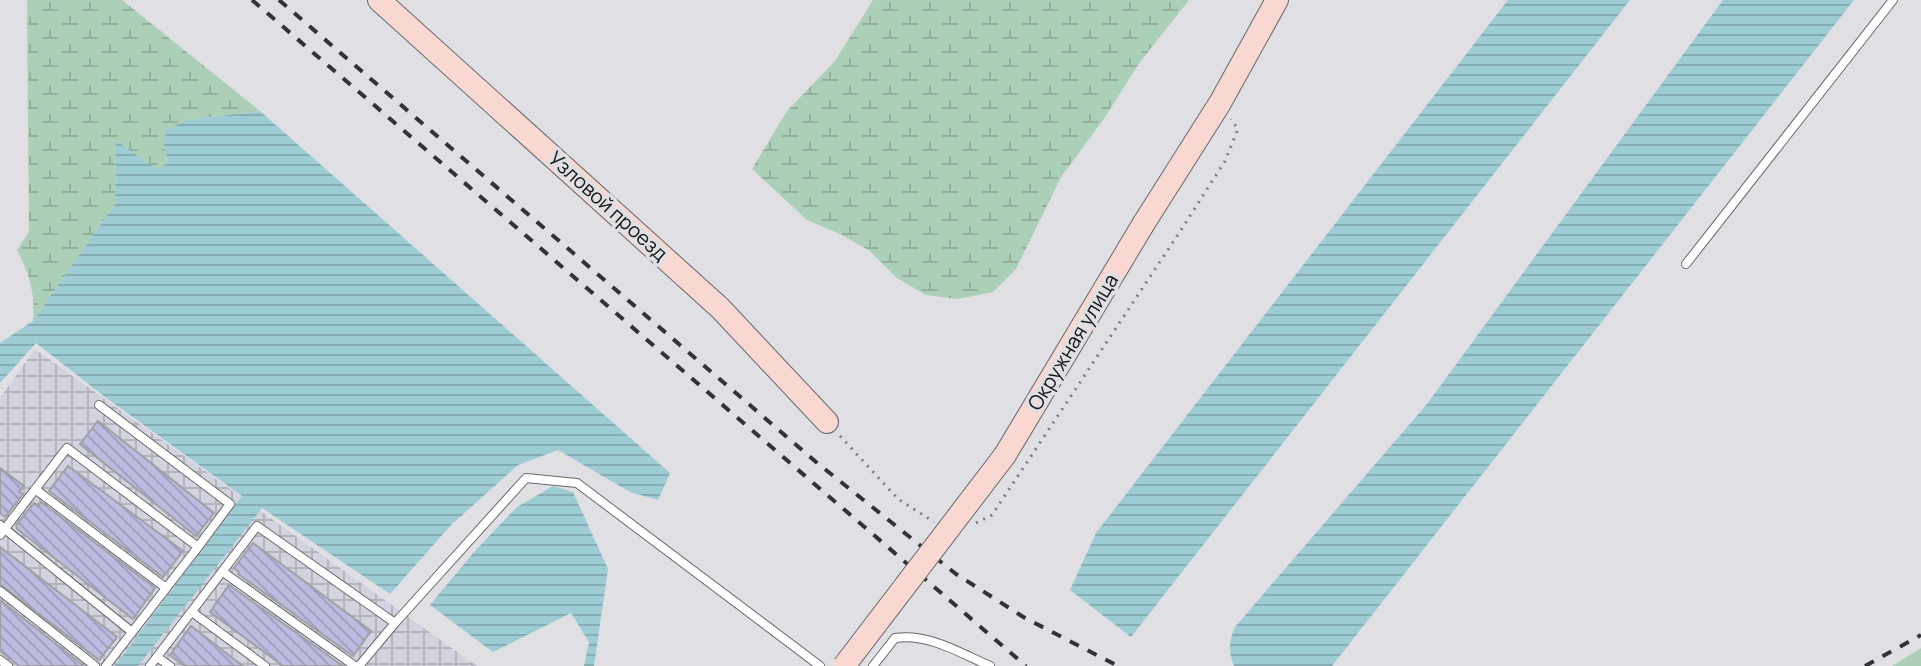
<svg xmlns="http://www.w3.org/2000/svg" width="1921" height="666" font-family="Manrope,sans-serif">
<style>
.industrial{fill:url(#industrial-grid)}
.forest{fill:url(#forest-firs)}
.wetland{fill:url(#wetland-marsh)}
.water{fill:url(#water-rules)}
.building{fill:url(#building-back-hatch);stroke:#a0a0a5;stroke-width:2}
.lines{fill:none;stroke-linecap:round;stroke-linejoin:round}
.lane-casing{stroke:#67686c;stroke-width:10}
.secondary-casing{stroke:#67686c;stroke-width:24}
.path{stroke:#7d7d80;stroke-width:3;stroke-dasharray:2 6;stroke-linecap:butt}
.lane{stroke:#fff;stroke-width:8}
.secondary{stroke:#f9d8d1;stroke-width:22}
.rail{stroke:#333335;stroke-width:4;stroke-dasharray:10 10;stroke-linecap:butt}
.secondary-bridge-casing{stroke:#67686c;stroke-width:24;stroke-linecap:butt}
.secondary-bridge{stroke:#f9d8d1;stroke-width:22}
.labels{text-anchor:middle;stroke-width:7;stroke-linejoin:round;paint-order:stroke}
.street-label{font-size:20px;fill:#141415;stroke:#dfdfe4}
</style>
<defs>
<pattern id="industrial-grid" width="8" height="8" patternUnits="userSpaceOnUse" patternTransform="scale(2)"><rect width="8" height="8" fill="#d2d3df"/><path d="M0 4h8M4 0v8" fill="none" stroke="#b3b4be"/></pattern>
<pattern id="forest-firs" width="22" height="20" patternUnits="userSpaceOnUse" patternTransform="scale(2)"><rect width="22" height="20" fill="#accfb7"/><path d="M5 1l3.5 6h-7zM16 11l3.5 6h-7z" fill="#93b19c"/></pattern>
<pattern id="wetland-marsh" width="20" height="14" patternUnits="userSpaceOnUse" patternTransform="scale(2)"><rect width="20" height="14" fill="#accfb7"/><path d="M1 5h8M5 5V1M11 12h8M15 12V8" fill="none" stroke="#93b19c"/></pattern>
<pattern id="water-rules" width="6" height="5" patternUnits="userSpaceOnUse" patternTransform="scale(2)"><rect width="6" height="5" fill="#9eccd4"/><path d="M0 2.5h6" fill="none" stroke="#87aeb5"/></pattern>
<pattern id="building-back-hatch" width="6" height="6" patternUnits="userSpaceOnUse" patternTransform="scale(2)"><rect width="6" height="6" fill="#bbbce0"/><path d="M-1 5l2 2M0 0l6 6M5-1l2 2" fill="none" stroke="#a0a1bf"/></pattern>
</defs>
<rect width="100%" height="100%" fill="#dfdfe4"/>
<path class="industrial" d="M35 349 467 659 478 666H0V398Z"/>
<path class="forest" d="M1921 648V666H1892L1918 650Z"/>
<path class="wetland" d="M27 0H122L260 111 188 120 164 145 168 162 158 171 116 142 115 204 33 321C35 293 30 275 17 250L29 232Z
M873 0H1189L1140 62 1103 120 1061 177 1016 269 993 292 958 299 926 295 897 278 870 251 840 234 807 220 752 169 787 111 835 61Z"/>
<path class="water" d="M1508 0H1630L1131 637 1070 590 1096 533Z
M1723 0H1854L1332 666H1234C1228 652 1229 641 1235 627L1427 404Z
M260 111 670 473 658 500 630 492 558 450 518 465 451 525 390 594 262 508 138 666H115L242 496 105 397 36 343 0 383V343L33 321 115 204 116 141 158 170 168 162 164 145 166 130 188 120Z
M553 486 573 492 608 569 594 666H584L589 642 571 613 493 652 430 605 474 552 517 507Z"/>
<path class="building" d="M98 421 214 513 196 536 80 444Z
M68 466 183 551 163 577 49 491Z
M0 468 24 486 19 492 23 494 5 517 0 513Z
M41 502 155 588 133 619 17 529 16 525 34 503 38 506Z
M253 543 371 631 353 656 238 574 239 572 234 568Z
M0 547 117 637 99 660 0 584Z
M229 585 343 666H283L210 612Z
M0 600 84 666H19L0 651Z
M191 626 243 666H184L170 655Z"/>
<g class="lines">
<g class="lane-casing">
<path id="lane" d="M1686 264 1893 0
M35 489 166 588
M0 525 132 632
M0 535 67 448 198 547 230 504 99 405
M223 572 355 666
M0 591 95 666
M192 612 265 666
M395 623 526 478 577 483 820 666
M157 657 170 666
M0 660 8 666
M106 666 198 547
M150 666 257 526 395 623 359 666
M873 666 895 638C928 633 960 653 990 666"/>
</g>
<g class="secondary-casing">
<path id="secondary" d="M379 0 720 308 827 422
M1144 223 1220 103 1277 0"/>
</g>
<path class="path" d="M840 436 898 499 934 522
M976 523 992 515 1181 230 1225 161 1238 129 1231 119"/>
<use href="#lane" class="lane"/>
<use href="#secondary" class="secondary"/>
<path class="rail" d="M252 0 1026 666
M279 0 816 462 956 574 1025 618 1118 666
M1865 666 1921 635"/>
<g class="secondary-bridge-casing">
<path id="secondary-bridge" d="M844 666 1005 455 1144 223"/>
</g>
<use href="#secondary-bridge" class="secondary-bridge"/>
</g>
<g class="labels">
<g class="street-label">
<text transform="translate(608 206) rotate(42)" y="7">Узловой проезд</text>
<text transform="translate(1073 342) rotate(-59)" y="7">Окружная улица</text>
</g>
</g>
</svg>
